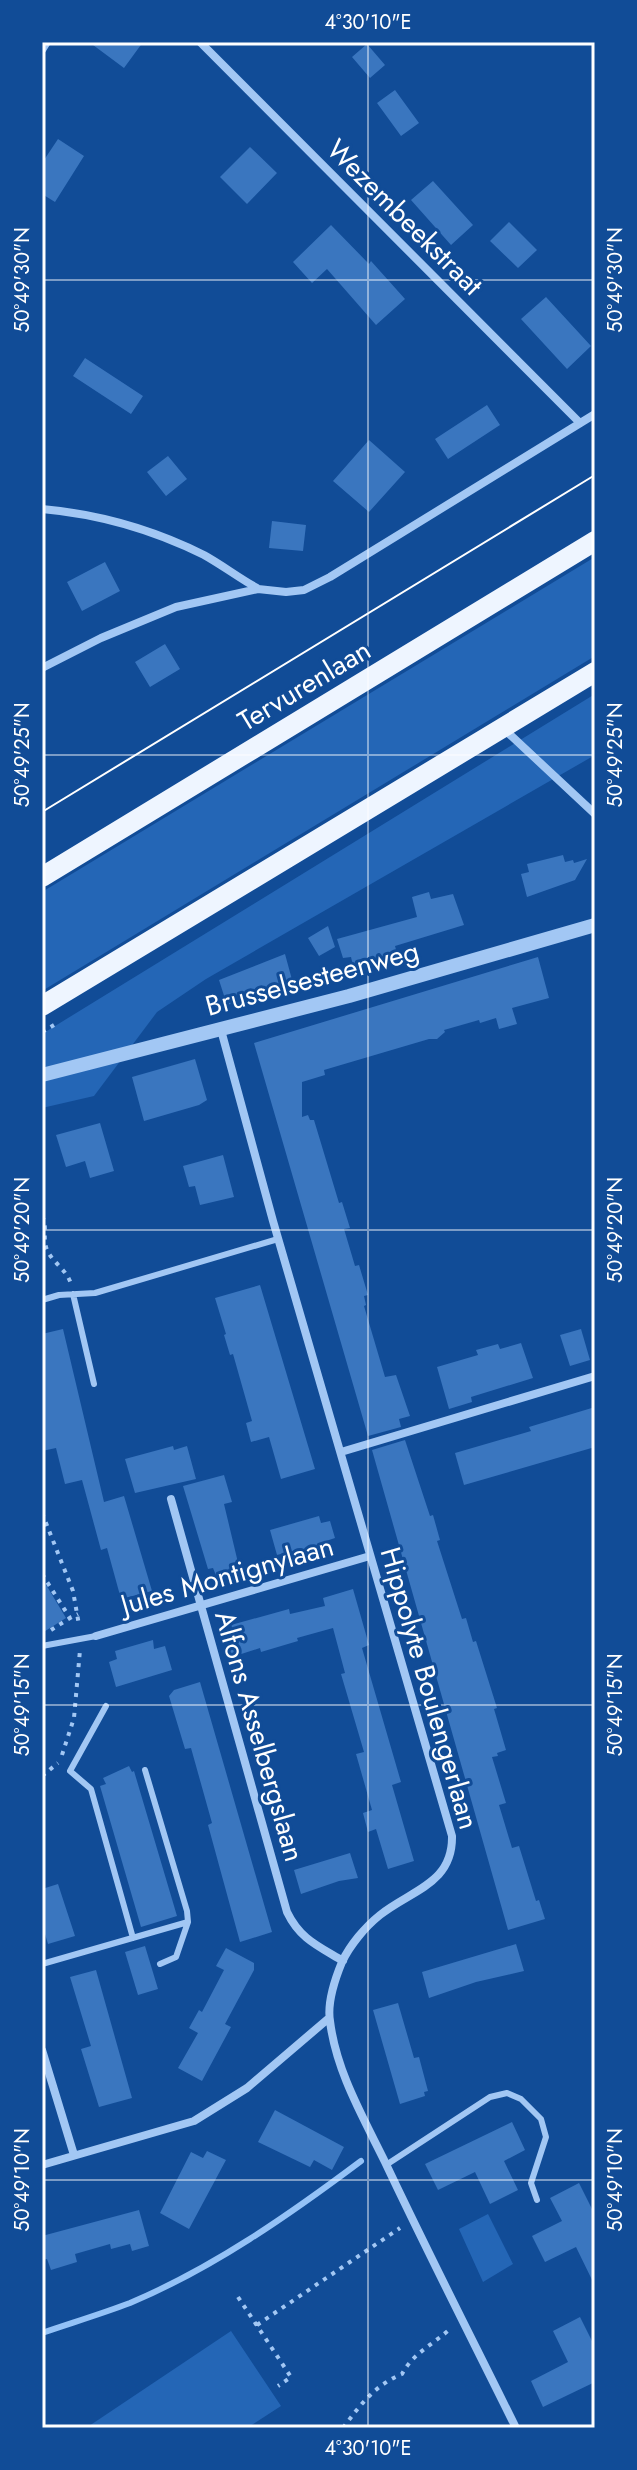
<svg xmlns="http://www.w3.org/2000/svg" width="637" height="2470" font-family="Jost,sans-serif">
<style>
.green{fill:#2466b6}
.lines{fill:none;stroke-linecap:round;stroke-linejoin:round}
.stream{stroke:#94c2f7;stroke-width:6}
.building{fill:#3a76bf}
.path{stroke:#a2c7f4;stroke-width:4;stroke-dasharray:4 6;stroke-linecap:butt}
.service{stroke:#a2c7f4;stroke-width:6}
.minor{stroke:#a2c7f4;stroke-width:8}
.tertiary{stroke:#a2c7f4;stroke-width:14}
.primary{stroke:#eef5ff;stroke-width:20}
.tram{stroke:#fff;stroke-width:2}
.ticks{fill:none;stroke:#fff;stroke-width:2;stroke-opacity:0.45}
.labels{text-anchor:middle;stroke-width:6;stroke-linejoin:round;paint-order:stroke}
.street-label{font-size:28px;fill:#fff;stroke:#114c97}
.neatline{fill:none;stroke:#fff;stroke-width:3}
.ticks-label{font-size:20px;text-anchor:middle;fill:#fff}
</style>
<rect width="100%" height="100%" fill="#114c97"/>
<path class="green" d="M595 557V656L42 991V892Z
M595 694V755L206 979 157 1012 94 1096 42 1108V1034Z
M488 2214 513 2264 483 2282 459 2229Z
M231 2331 281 2406 247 2428H86Z"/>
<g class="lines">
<path class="stream" d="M42 2333C71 2323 101 2314 130 2303 213 2268 289 2215 361 2161"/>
</g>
<path class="building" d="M89 42H143L124 68Z
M367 44 385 65 370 78 352 57Z
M395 90 419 123 401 136 377 103Z
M58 139 84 156 55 202 42 194V163Z
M250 147 277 173 247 204 220 177Z
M433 181 473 225 451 245 411 200Z
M509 222 537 250 518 268 490 241Z
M331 225 369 264 371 261 405 299 376 325 327 269 312 283 293 262Z
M546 297 591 346 567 369 521 319Z
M85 358 143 396 131 414 73 376Z
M487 405 500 425 448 459 435 439Z
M369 440 405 472 369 512 333 481Z
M168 456 187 479 166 496 147 472Z
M272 521 306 525 303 551 269 548Z
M105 562 120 591 82 611 67 582Z
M165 644 180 669 150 687 135 662Z
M563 855 565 862 573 860 574 863 587 859 575 880 527 897 521 874 529 872 527 864Z
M429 892 431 899 453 894 464 925 395 946 398 957 354 970 351 957 343 958 337 939 417 917 412 897Z
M328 926 335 947 319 956 308 938Z
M285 954 294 987 227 1005 219 980Z
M538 957 549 998 512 1008 517 1024 499 1029 496 1018 480 1023 479 1020 444 1030 445 1032 437 1039H429L324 1070 325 1075 302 1082V1117L308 1115 310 1120H314L339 1203 342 1202 350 1228 344 1229 355 1266 359 1265 368 1295 364 1296 366 1305 364 1306 385 1377 396 1375 410 1416 399 1419 401 1427 368 1436 254 1043Z
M195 1059 207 1100 199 1105 144 1121 132 1077Z
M100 1123 114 1171 90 1178 85 1161 66 1167 56 1135Z
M223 1155 234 1197 200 1205 195 1186 189 1187 183 1166Z
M260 1285 315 1469 281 1479 269 1437 251 1442 246 1423 252 1421 233 1354 230 1355 224 1335 226 1334 215 1298Z
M63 1329 104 1502 124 1496 152 1591 121 1599 107 1548 101 1550 82 1480 65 1484 56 1448 42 1451V1334Z
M581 1329 590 1360 570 1366 560 1335Z
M521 1343 533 1378 471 1397 472 1402 449 1409 437 1367 478 1355 476 1350 498 1344 500 1349Z
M595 1407V1447L464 1485 455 1453 531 1431 529 1427Z
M405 1440 430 1516 433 1515 440 1540 437 1541 462 1619 466 1618 473 1642 476 1641 497 1708 494 1709 506 1750 497 1753 498 1756 492 1757 506 1803 499 1805 512 1848 519 1846 536 1901 539 1900 545 1919 508 1930 372 1450Z
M173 1446 174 1450 187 1446 196 1479 135 1493 125 1459Z
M224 1475 232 1502 224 1504 240 1571 217 1578 213 1568 208 1569 183 1486Z
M319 1516 321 1523 330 1521 335 1538 326 1541 327 1547 289 1557 288 1552 277 1555 270 1530Z
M42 1578 66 1618 42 1633Z
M353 1589 369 1645 362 1648 401 1782 392 1785 414 1861 388 1869 376 1829 368 1832 363 1813 372 1810 356 1754 364 1752 341 1674 345 1673 333 1628 297 1638 298 1641 261 1652 260 1648 232 1657 225 1634 234 1631 231 1625 289 1609 290 1614 325 1606 323 1598Z
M153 1640 154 1649 165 1646 172 1670 116 1687 109 1662 117 1659 115 1651Z
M200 1682 272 1932 240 1942 208 1825 212 1823 191 1748 185 1749 169 1696 174 1690Z
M129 1766 132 1772 134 1771 177 1916 141 1927 100 1786 106 1784 103 1778Z
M350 1853 358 1878 339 1881 301 1894 294 1870Z
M58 1884 75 1936 48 1944 42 1924V1889Z
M516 1944 524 1971 476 1982 429 1998 422 1972Z
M145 1946 158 1989 138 1995 125 1952Z
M226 1948 254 1963V1970L225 2024 231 2027 202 2081 178 2068 198 2033 189 2028 199 2010 202 2012 224 1970 216 1966Z
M96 1970 132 2098 99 2107 81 2049 91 2046 70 1977Z
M398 2003 414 2058 419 2057 428 2091 424 2092 425 2096 400 2104 373 2010Z
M275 2110 344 2147 332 2170 314 2160 310 2167 258 2142Z
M512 2122 525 2150 504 2161 518 2190 490 2204 475 2172 438 2190 425 2164Z
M207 2151 226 2160 189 2229 160 2213 191 2152 203 2158Z
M579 2183 595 2215V2286L576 2247 545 2262 532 2236 562 2221 550 2198Z
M139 2210 149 2246 132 2251 130 2244 111 2249 110 2244 75 2254 77 2262 51 2270 47 2259 42 2260V2236Z
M580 2317 595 2347V2382L543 2407 531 2381 568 2362 553 2331Z"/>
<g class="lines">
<path class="path" d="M42 1032 54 1025
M42 1216C48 1227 42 1238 47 1250 53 1263 67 1270 71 1284
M42 1513 73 1591 79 1625
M42 1574 70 1618 78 1614
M51 1630 70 1618
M62 1755 74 1718 80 1650
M42 1776 58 1763
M238 2297 291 2377 278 2386
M257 2325 400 2228
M343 2428C360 2405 375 2385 402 2374 413 2353 434 2344 451 2328"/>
<path class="service" d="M73 1294 94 1384
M42 1300 59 1295 95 1293 278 1239
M42 1646 96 1636
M106 1706 70 1771 91 1789 133 1938
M145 1770 187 1911 188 1922 176 1957 160 1964
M42 1964 188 1922
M386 2165 490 2097 507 2093 521 2099 541 2119 546 2137 531 2183 537 2200"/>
<path class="minor" d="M200 42 580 423
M42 50 47 42
M42 509C98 514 154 530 204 555 222 565 239 578 257 588
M42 668 101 638 176 607 258 589 286 592 304 590 330 577 595 414
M505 730 595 814
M221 1030 273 1221 452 1836C453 1884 411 1890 380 1915 365 1927 350 1945 342 1962 335 1979 327 2003 330 2021 336 2071 363 2117 385 2162 427 2251 472 2339 516 2428
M341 1452 595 1376
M171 1499 287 1912C300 1939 318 1946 343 1961
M96 1636 370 1556
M42 2050 74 2155
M42 2165 194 2121 247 2088 329 2018"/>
<path class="tertiary" d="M42 1075 349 996 595 925"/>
<path class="primary" d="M42 877 595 541
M42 1006 595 672"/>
<path class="tram" d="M42 812 595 475"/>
</g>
<path class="ticks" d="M368 42V2428M42 280H595M42 755H595M42 1230H595M42 1705H595M42 2180H595"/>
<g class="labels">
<g class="street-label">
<text transform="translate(405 217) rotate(45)" y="10">Wezembeekstraat</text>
<text transform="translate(304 685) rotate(-31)" y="10">Tervurenlaan</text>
<text transform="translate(312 978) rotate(-15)" y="10">Brusselsesteenweg</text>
<text transform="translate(227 1575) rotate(-16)" y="10">Jules Montignylaan</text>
<text transform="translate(430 1688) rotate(74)" y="10">Hippolyte Boulengerlaan</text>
<text transform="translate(260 1736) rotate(74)" y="10">Alfons Asselbergslaan</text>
</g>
</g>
<rect width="637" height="2470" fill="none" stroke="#114c97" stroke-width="88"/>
<rect x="44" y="44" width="549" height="2382" class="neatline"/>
<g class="ticks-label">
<text x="368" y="29">4°30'10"E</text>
<text transform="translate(22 280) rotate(-90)" y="7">50°49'30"N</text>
<text transform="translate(615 280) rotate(-90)" y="7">50°49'30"N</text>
<text transform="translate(22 755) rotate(-90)" y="7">50°49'25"N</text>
<text transform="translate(615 755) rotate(-90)" y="7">50°49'25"N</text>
<text transform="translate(22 1230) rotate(-90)" y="7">50°49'20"N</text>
<text transform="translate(615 1230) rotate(-90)" y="7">50°49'20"N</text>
<text transform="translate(22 1705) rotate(-90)" y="7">50°49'15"N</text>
<text transform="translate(615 1705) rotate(-90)" y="7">50°49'15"N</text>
<text transform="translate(22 2180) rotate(-90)" y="7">50°49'10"N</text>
<text transform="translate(615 2180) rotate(-90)" y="7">50°49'10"N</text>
<text x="368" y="2455">4°30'10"E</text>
</g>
</svg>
